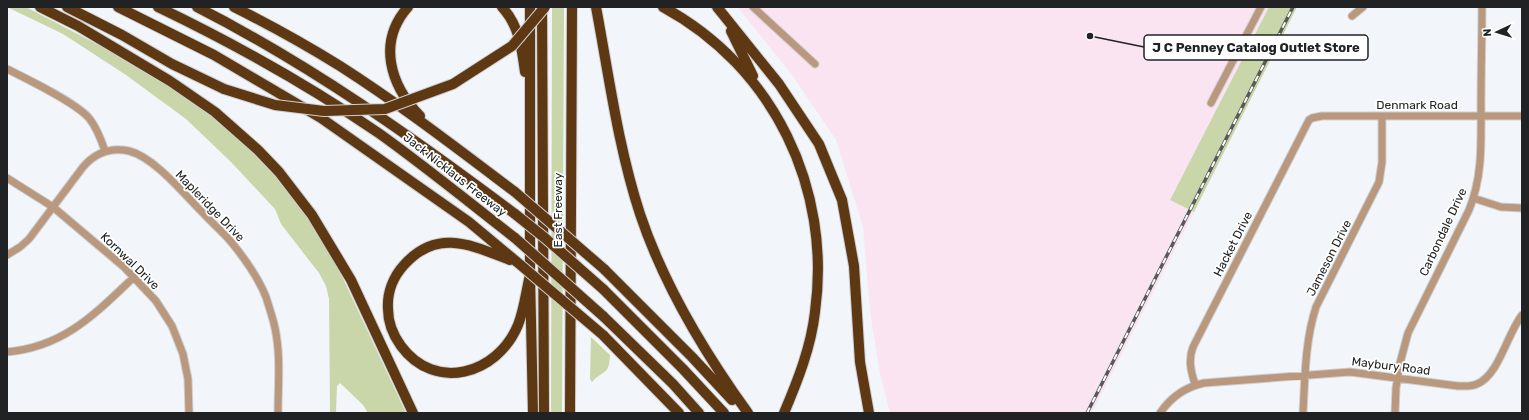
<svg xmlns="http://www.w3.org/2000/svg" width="1529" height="420" font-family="Rubik,sans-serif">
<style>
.industrial{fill:#fbe4f1}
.green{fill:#c9d6a9}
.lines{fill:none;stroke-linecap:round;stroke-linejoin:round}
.minor-casing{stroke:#ccd0d3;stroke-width:9}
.highway-casing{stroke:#ccd0d3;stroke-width:12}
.minor{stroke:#ba987d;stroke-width:7}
.highway{stroke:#5e3713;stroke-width:10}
.rail-casing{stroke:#57595b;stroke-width:3.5}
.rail{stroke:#fff;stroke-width:2;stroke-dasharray:6;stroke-linecap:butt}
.highway-bridge-casing{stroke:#ccd0d3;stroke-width:12;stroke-linecap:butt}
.highway-bridge{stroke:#5e3713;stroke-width:10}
.labels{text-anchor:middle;stroke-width:3.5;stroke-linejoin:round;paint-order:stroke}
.street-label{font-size:12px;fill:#202223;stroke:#fff}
.leader{fill:none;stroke:#202223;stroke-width:1.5}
.callout-dot{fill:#202223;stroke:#fff;stroke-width:1.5}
.callout{fill:#fff;stroke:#202223;stroke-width:1.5}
.callout-label{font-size:13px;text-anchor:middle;font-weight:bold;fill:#202223}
</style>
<rect width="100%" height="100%" fill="#f2f6fa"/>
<path class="industrial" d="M737 7H1269L1170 200 1194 212 1092 413H890L880 374 870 312 863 227 836 140 790 72Z"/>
<path class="green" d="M7 7H26L150 72 206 109 268 163 313 224 331 253 406 413H368L363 405 340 383 337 386 336 413H330L329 299 326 286 319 273 281 224 275 209 231 162 186 119 126 75 63 34Z
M552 7H564L562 413H551Z
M1269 7H1297L1194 212 1170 200Z
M591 337 610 355C609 376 604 369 592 382L590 379Z"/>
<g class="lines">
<g class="minor-casing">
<path id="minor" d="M753 7 815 64
M1352 16 1363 7
M7 69C27 79 75 102 89 118 97 128 101 139 105 151
M1211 103 1261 7
M7 178 53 207 124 267 156 301 172 326 183 354 188 379 189 413
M1473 198 1501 207 1522 208
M7 255 20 247 29 239 83 167C95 153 110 147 129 151 154 157 184 194 203 213 212 223 223 232 232 243 245 259 258 277 266 297 269 307 273 318 275 328 281 356 278 385 278 413
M7 352C64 347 95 314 134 277
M1195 384C1191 372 1188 360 1193 347L1309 120 1312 118 1322 116H1522
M1160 413C1171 397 1185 387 1204 383L1350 372 1458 386C1464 386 1471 387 1477 384 1499 375 1507 334 1522 315
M1303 413C1305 377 1305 341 1316 307L1379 182 1382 162V116
M1395 413 1396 388 1400 363 1408 333 1469 210C1483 176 1481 141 1481 105 1481 72 1482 40 1482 7"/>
</g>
<g class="highway-casing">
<path id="highway" d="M40 7 78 26 170 81 215 112 258 150 279 172 312 215 351 280 413 413
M67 7 122 35 172 64 224 89
M118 7 214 55 321 118 469 222 517 262
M158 7C235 44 310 86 380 134 426 167 470 203 515 238
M197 7C309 64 414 138 515 214
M234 7C270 25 306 45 340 66 401 105 458 149 515 192
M408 7C377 42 390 85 420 116
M502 7C519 25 522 49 525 72
M530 7V275L533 413
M542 7 544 413
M596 7C609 76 618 147 640 214 664 286 704 352 748 413
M663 7C774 67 832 189 815 312 811 347 798 380 784 413
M717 7 779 84 819 144 842 200 854 266 860 362 869 413
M731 31 753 76
M510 260C471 245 437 228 404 265 393 277 387 293 388 309 388 323 393 335 401 346 435 392 497 375 518 325 524 310 526 292 530 275
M604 269 692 357 732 400
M603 289 683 369 724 413
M603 316 673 384 699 413
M603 335 679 413
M570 413 572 7"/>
</g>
<use href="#minor" class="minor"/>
<use href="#highway" class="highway"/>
<g class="rail-casing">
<path id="rail" d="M1087 413 1293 7"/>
</g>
<use href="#rail" class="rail"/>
<g class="highway-bridge-casing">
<path id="highway-bridge" d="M224 89 275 105 324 111 385 109 453 84 512 46 545 7
M515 192 604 269
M515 214 545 238 603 289
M515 238 603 316
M517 262 603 335"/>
</g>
<use href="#highway-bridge" class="highway-bridge"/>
</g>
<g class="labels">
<g class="street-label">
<text x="1417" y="109">Denmark Road</text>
<text transform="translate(455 175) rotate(38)" y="4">Jack Nicklaus Freeway</text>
<text transform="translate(210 206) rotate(46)" y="4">Mapleridge Drive</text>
<text transform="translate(558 210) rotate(-90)" y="4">East Freeway</text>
<text transform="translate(1443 232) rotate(-65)" y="4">Carbondale Drive</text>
<text transform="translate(1233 244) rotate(-63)" y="4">Hacket Drive</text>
<text transform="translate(1329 258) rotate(-63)" y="4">Jameson Drive</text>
<text transform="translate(130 261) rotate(44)" y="4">Kornwal Drive</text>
<text transform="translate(1391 366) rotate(7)" y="4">Maybury Road</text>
</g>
</g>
<path class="leader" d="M1090 36L1144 47"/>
<circle class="callout-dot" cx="1090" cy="36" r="4"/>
<rect class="callout" x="1144" y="35" width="224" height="25" rx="4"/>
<g class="callout-label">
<text x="1256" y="52">J C Penney Catalog Outlet Store</text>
</g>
<rect width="1529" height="420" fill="none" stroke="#202223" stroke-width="16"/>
<g transform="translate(1497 32) rotate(266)" stroke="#ffffff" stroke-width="3" paint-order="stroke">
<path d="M0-3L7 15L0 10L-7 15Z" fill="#202223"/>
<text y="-6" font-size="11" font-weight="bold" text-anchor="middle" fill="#202223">N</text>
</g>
</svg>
